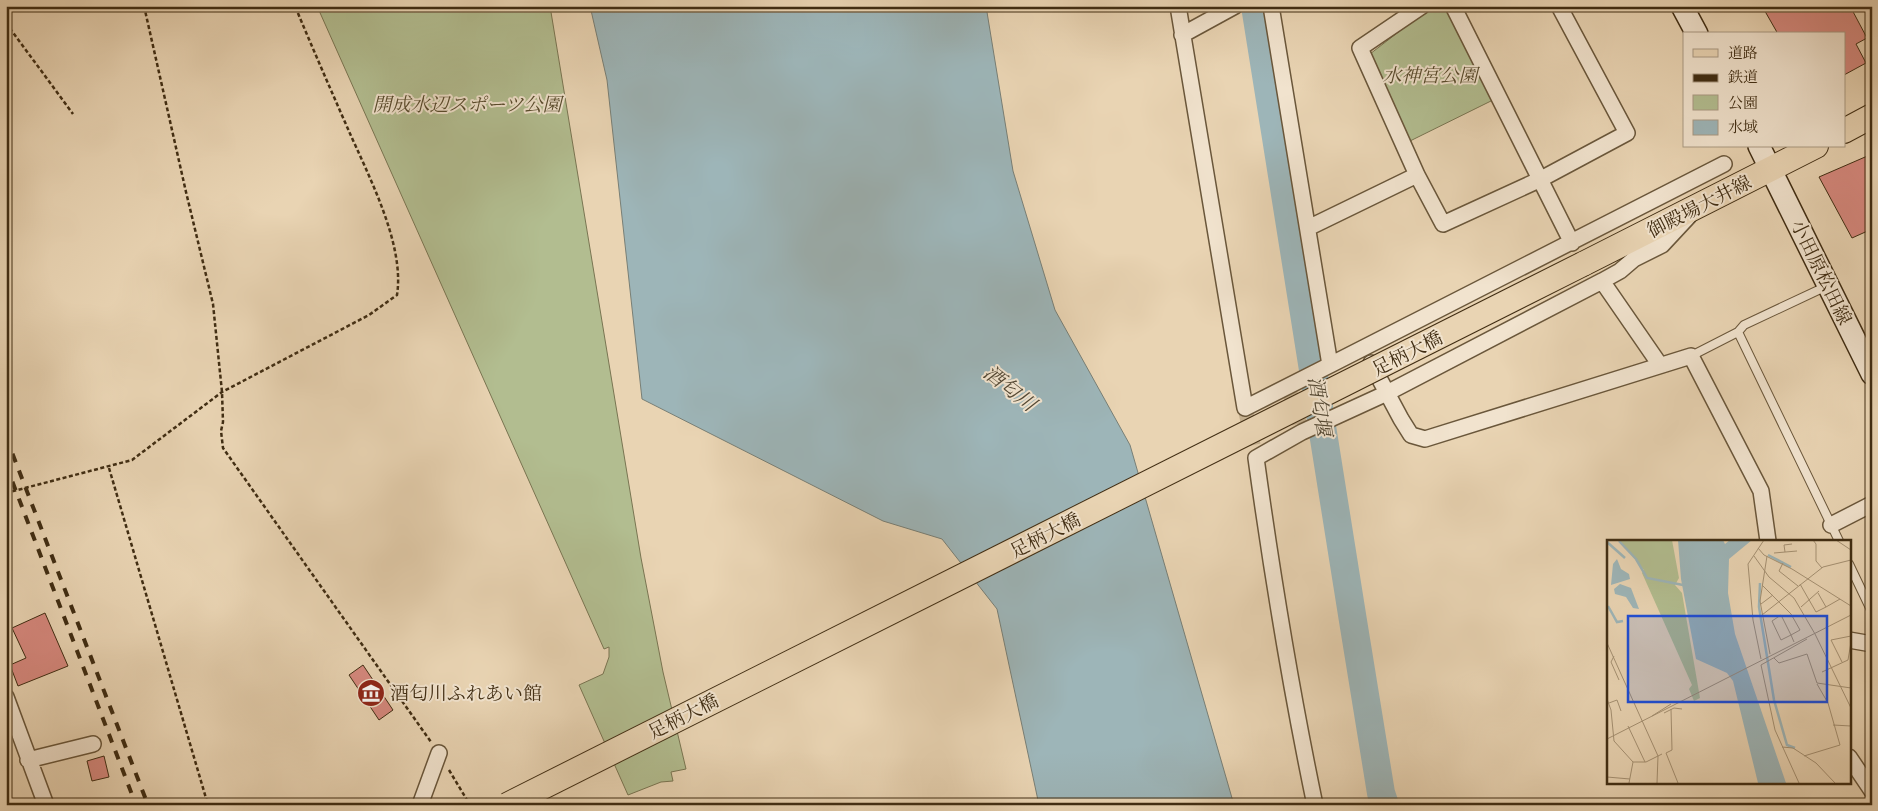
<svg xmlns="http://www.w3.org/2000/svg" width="1878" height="811" font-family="'IM FELL Great Primer','Noto Serif JP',serif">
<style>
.green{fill:#b2bd90;stroke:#797552}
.water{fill:#9db5b8;stroke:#787f76}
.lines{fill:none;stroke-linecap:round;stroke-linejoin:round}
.river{stroke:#9db5b8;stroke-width:28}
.building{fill:#d7897f;stroke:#402d13}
.street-tunnel{stroke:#c7b393;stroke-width:15;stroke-dasharray:15 8;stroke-linecap:butt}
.lane-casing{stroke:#6a573b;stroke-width:10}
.street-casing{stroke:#6a573b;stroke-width:18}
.secondary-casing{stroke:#402d13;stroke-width:24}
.primary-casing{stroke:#402d13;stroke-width:26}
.path{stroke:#402d13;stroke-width:2.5;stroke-dasharray:4 2.5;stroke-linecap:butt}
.lane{stroke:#f1e3ce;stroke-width:8}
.street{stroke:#f1e3ce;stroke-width:15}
.secondary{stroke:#f1e3ce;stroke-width:21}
.primary{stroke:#e9d4b3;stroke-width:24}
.rail{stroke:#402d13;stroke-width:4;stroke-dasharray:9 9;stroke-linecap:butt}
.primary-bridge-casing{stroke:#402d13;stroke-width:26;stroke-linecap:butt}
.primary-bridge{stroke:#e9d4b3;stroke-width:24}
.labels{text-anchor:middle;stroke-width:4;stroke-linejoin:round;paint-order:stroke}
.park-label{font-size:19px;font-style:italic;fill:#574a2c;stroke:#f1e3ce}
.street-label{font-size:19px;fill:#402d13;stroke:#f1e3ce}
.poi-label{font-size:19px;fill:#402d13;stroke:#f1e3ce;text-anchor:start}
.water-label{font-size:20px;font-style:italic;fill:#534834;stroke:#f1e3ce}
.inset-river{fill:none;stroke:#9db5b8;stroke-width:2.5}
.inset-road{fill:none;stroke:#a59173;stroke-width:1}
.view{fill:#1d4ed8;fill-opacity:0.15;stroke:#1d4ed8;stroke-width:2.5}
.inset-edge{fill:none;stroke:#402d13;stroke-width:2.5}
</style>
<rect width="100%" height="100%" fill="#e9d4b3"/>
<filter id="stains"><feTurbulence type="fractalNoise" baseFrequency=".004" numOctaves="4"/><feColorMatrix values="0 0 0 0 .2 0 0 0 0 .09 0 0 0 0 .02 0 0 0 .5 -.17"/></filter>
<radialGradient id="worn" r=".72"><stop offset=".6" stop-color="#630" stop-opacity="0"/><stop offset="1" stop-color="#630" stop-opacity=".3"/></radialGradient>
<path class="green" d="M317 6H550L641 558 663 672 686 769 671 772 673 781 661 782 628 795 579 685 603 674 609 657V647L604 649Z
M1432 6H1445L1495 99 1410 141 1370 54Z"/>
<path class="water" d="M590 6H986L1013 171 1055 310 1130 445 1234 805H1039L997 609 942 539 883 521 642 399 607 80Z"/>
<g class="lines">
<path class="river" d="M1255 6C1297 269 1338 531 1381 793L1385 805"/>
</g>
<path class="building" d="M1762 6H1850L1867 38 1856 44 1866 63 1844 75V34H1778Z
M1872 154V229L1852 238 1819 177Z
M45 613 68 666 18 686 10 665 26 658 12 628Z
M363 665 393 710 379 720 349 675Z
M104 756 109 777 92 781 87 761Z"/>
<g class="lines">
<path class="street-tunnel" d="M1288 387 1302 432
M1245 408 1256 458"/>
<g class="lane-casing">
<path id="lane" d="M1738 332 1839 541
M1691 356 1738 332 1744 325 1827 286
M1849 564 1872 612"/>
</g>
<g class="street-casing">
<path id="street" d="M1178 6 1245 408 1330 365
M1271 6 1330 365 1724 164
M1422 6 1360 48 1417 175 1443 224 1541 179 1627 133 1559 6
M1453 6 1572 243
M1182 35 1235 6
M1308 228 1417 175
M1602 281 1660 365
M1371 363 1401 419 1411 435 1425 439 1691 356 1761 491 1768 541
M1831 525 1872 504
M1849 640 1872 644
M6 697 46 805
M1849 757 1872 791
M28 760 93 744
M420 805 439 753
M1315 805C1291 690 1272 574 1256 458L1302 432 1387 393 1602 281 1620 271 1634 259 1662 245 1689 216"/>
</g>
<g class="secondary-casing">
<path id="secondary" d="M1682 6 1697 34
M1759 146 1872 374"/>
</g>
<g class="primary-casing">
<path id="primary" d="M1844 131 1872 116
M1583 264 1816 146"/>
</g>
<path class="path" d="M144 6 186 192 213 304 222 392 223 422 221 431 223 448 431 742
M6 23 73 114
M109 468 208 805
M6 493 132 460 222 392 369 315 397 295C405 244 368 175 348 129 330 88 312 47 295 6
M449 770 470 805"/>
<use href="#lane" class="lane"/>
<use href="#street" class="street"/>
<use href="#secondary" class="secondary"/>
<use href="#primary" class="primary"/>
<path class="rail" d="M6 437 148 805
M6 465 136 805"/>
<g class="primary-bridge-casing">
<path id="primary-bridge" d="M507 805 1583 264"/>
</g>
<use href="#primary-bridge" class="primary-bridge"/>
</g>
<defs>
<g id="museum-disc" transform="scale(1.4375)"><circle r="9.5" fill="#8f2418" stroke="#f1e3ce"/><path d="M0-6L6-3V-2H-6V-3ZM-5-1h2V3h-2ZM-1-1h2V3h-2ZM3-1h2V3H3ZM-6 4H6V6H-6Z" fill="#fff"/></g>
</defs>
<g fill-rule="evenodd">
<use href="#museum-disc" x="371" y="693"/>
</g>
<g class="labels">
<g class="park-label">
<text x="1430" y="82">水神宮公園</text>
<text x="467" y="111">開成水辺スポーツ公園</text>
</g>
<g class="street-label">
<text transform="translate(1699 206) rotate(-27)" y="7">御殿場大井線</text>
<text transform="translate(1822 272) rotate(64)" y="7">小田原松田線</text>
<text transform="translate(1407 353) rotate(-27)" y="7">足柄大橋</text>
<text transform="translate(1045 535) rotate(-27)" y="7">足柄大橋</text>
<text transform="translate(683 716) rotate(-27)" y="7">足柄大橋</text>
</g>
<g class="poi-label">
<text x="390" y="700">酒匂川ふれあい館</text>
</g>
<g class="water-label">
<text transform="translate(1010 388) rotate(38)" y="7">酒匂川</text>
<text transform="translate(1320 406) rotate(81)" y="7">酒匂堰</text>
</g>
</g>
<g transform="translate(1607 540)">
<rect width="244" height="244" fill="#e9d4b3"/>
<path d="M65 0 72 38 68 45 75 53 93 158 87 161 82 149 85 145 35 33 37 30 13 1Z" fill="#b2bd90"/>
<path d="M71 0H116L118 4 123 0H145L122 19 121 53 128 94 179 243H151L126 141 120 133 89 119 74 39ZM10 19 14 29 22 34 23 39 4 45 6 24ZM13 44 24 48 32 69 26 68 19 57 8 54 7 49Z" fill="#9db5b8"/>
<path class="inset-river" d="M12 1 29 19 40 38 76 45M0 2 18 18M161 15 184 27M153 43 152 67 167 160 180 205 188 208M1 66 10 82 16 81"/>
<path class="inset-road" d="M206 0 209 4V21L215 28M229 0 244 10M151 8 157 15 185 29 244 66M178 12 177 5 185 4M167 13 190 11M147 16 162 37 187 58 208 94M160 16 153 61 163 114M176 23 172 31 191 46M193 44 209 72 219 67 211 53M155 45 184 74 193 90 184 95 174 100 165 81 174 75 184 95 187 102M154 64 166 55M194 67 212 51M219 67 233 59M155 75 216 27 244 20M208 94 244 168M0 103 51 216 50 243M7 116 4 122 12 140M167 118 172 123 200 114 210 143 244 148M154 119 146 80 141 24 157 0M235 122 224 100 244 96M215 132 241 120 244 102M0 159 4 170 7 201 26 222 22 243M2 163 10 160 14 171M64 169 65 210 59 213 71 243M57 173 67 168 75 169M45 176 64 164M226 185 244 186M21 186 38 222M0 199 244 75M175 207 186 208 209 223 228 243M197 216 233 205 221 163 210 144M0 220V236M26 222H39L55 214M0 237 23 239M192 243 168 190 154 125 200 99"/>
<path class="view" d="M21 76H220V162H21Z"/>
<rect width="244" height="244" class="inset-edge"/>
</g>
<rect width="1878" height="811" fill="none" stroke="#e9d4b3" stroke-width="25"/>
<rect x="8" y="8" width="1863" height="796" fill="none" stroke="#402d13" stroke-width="2.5"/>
<rect x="12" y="12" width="1853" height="786" fill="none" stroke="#402d13"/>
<rect x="1683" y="32" width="162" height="115" fill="#f1e3ce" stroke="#aa9a83"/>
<rect x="1693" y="49" width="25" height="8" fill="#e9d4b3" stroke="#aa9a83"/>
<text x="1728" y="58" font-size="15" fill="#402d13">道路</text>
<rect x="1693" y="74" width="25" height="8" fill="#402d13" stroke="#aa9a83"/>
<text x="1728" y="82" font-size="15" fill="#402d13">鉄道</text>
<rect x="1693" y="95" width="25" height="15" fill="#b2bd90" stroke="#aa9a83"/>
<text x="1728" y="108" font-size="15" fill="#402d13">公園</text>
<rect x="1693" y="120" width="25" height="15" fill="#9db5b8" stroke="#aa9a83"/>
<text x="1728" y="132" font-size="15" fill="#402d13">水域</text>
<rect width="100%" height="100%" filter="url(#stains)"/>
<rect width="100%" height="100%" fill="url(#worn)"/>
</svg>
